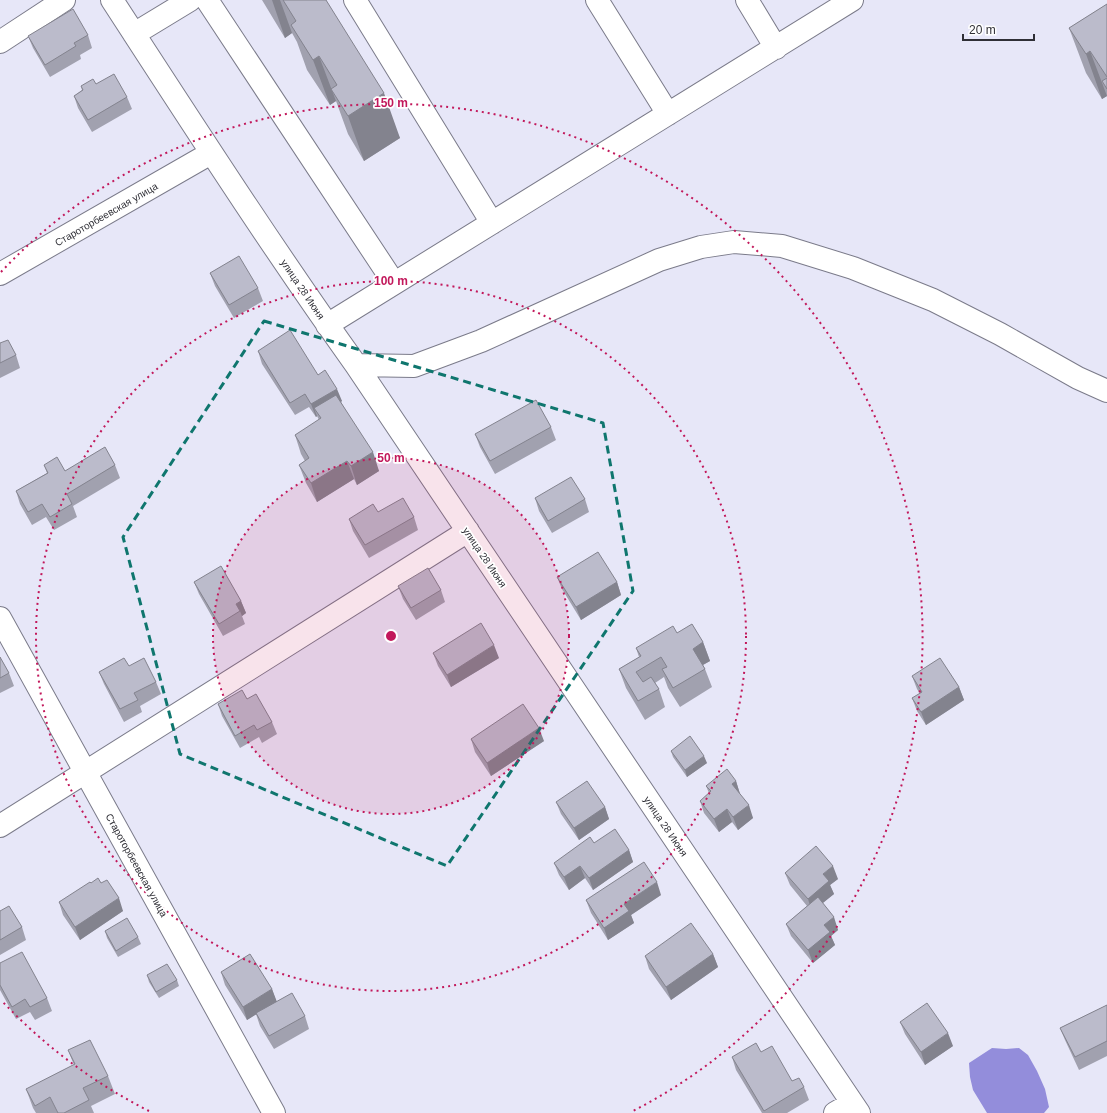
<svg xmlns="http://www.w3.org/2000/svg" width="1107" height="1113" font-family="Arial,sans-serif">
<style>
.water{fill:#938ddb}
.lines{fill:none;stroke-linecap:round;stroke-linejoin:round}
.minor-casing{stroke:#7b7b8a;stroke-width:24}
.minor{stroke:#fff;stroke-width:22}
.wall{fill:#a1a1af}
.shaded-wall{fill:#83838e}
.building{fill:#bbbbcb;stroke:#83838e}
.marked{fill:none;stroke:#0f766e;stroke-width:3;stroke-dasharray:8 5;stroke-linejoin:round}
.ring{fill:none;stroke:#c2185b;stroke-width:2;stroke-dasharray:2 4}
.labels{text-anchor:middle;stroke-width:3.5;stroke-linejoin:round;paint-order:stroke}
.street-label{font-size:10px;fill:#2f2f36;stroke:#fff}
.centre{fill:#c2185b;stroke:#fff;stroke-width:2}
.ring-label{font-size:12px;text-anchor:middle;font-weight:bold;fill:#c2185b;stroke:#fff;stroke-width:3.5;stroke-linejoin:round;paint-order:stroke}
</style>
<rect width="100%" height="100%" fill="#e7e7f8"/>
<path class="water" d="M992 1048 1006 1049 1019 1048 1028 1055 1037 1071 1045 1089 1049 1107 1044 1113H987L973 1090 970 1077 969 1063Z"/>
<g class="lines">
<g class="minor-casing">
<path id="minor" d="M112 0C192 123 271 246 356 365L859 1113
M207 0 394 283
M355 0 492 223
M597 0 668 114
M747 0 776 48
M134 34 190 0
M0 42 64 0
M0 274 211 153
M327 325 852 0
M356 365 414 366 481 341 659 260 701 247 734 242 782 246 853 268 933 300 1000 334 1078 378 1107 391
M0 618 274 1113
M0 826 468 531
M835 1113 852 1103"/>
</g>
<use href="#minor" class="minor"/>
</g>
<path class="wall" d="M262 0H326L400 138 364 161 348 134 336 101 330 105 307 70 297 42 292 33 285 38Z
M1107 4V97V96L1102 99 1086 73 1069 28Z
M88 35 92 48 80 55 81 59 50 77 33 48 28 36Z
M96 84 127 97 132 109 92 132 78 108 74 96 82 90 81 86Z
M210 273 258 288 263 301 234 318 215 286Z
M0 343 16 355 20 368 0 378Z
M258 351 318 375 342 401 341 402 379 471 357 485 354 479 317 502 306 483 299 465 305 461 301 454 295 435 319 420 317 416 316 417 309 407 295 415 262 364Z
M551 427 556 440 495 474 480 447 475 434Z
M44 465 65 471 115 465 120 478 73 506 77 517 54 530 46 517 32 525 20 504 16 491 47 473Z
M535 498 585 499 589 512 552 533 539 511Z
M378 512 414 517 418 530 369 558 353 531 349 519Z
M557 577 617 582 621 595 581 620 562 589Z
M194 582 241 601 246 613 242 616 245 624 223 636 199 594Z
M398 586 441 590 445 602 416 620 403 599Z
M677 633 703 642 710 661 703 665 705 669 712 687 680 707 668 688 664 677 655 683 659 689 665 707 645 720 626 688 619 669 639 657 636 648Z
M433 653 499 658 451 687 438 666Z
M0 657 9 673 14 686 0 693Z
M129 666 156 682 161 694 140 706 142 712 124 722 104 684 99 672Z
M912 676 959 687 964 700 926 725 917 711 912 698 920 694 917 689Z
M247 699 272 722 277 734 262 743 259 737 240 748 222 716 218 704Z
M471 739 544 741 491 776 475 752Z
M671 751 707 763 687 777 673 757Z
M736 781 740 794 753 818 738 830 732 822 719 832 704 813 700 801 709 793 706 786Z
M556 802 605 807 609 819 579 840 561 814Z
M594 843 629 850 633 862 593 890 585 878 569 890 559 875 554 863Z
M785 873 838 879 830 885 834 894 822 903 838 930 831 936 835 945 813 963 791 936 786 924 807 906 790 885Z
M101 883 123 911 80 940 63 915 59 902Z
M661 895 631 915 634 923 608 940 591 913 586 900Z
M0 911 22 927 26 940 0 955Z
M105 931 138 937 141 944 118 957 107 938Z
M713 954 718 967 671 1000 649 969 645 956Z
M0 963 47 998 52 1011 35 1020 30 1012 16 1019 0 990Z
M221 972 272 989 276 1001 305 1016 309 1029 274 1049 260 1026 256 1014 247 1020 225 985Z
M147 975 177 980 179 986 159 998 149 982Z
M1107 1005V1056L1079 1070 1065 1040 1060 1028Z
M900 1022 953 1046 925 1065 905 1034Z
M68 1050 108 1076 115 1094 91 1106 94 1113H36L33 1108 26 1089 74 1065Z
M761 1052 792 1081 804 1087 809 1100 787 1113H762L736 1070 732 1057Z"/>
<path class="shaded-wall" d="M272 0H280L292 33 285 38Z
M1090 51 1107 96 1102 99 1086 54Z
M319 56 336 101 330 105 313 60Z
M384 93 400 138 364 161 348 116Z
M337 389 342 401 319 415 314 408 317 416 316 417 311 404Z
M373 452 379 471 357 485 351 466Z
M347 461 354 479 317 502 311 483Z
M617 582 621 595 581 620 576 607Z
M241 601 246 613 242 616 240 611 236 604Z
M703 642 710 661 699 667 693 649Z
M494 645 499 658 451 687 447 675Z
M959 687 964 700 926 725 921 712Z
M539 728 544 741 491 776 487 763Z
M704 756 707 763 687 777 685 770Z
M736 781 740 794 737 797 732 784Z
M749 805 753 818 738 830 733 817Z
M605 807 609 819 579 840 574 828Z
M727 809 732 822 719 832 714 819Z
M629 850 633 862 593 890 589 878Z
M580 866 585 878 569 890 564 877Z
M833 866 838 879 830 885 834 894 812 912 808 899 823 874Z
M657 882 661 895 631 915 634 923 608 940 604 928 624 904Z
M119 898 123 911 80 940 75 927Z
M834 917 838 930 831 936 835 945 813 963 808 950 824 925Z
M713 954 718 967 671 1000 666 987Z
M272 989 277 1002 247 1020 243 1007Z
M948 1033 953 1046 925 1065 921 1052Z"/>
<path class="building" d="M283 0H326L384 93 348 116 331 89 337 85 319 56 313 60 291 25 296 21Z
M1107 4V77L1090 51 1086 54 1069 28Z
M73 9 88 35 74 43 76 46 45 65 28 36Z
M114 74 127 97 88 120 74 96 83 90 81 86 93 79 96 84Z
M1107 78V89L1102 81Z
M239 256 258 288 229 305 210 273Z
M290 330 318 375 325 370 337 389 311 404 305 394 290 403 258 351Z
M8 340 16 355 0 363V343Z
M336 395 373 452 351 466 347 461 311 483 299 465 309 458 295 435 321 418 314 408Z
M536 400 551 427 490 461 475 434Z
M105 447 115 465 67 494 72 504 50 517 42 504 28 512 16 491 48 473 44 465 57 457 65 471Z
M571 477 585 499 548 521 535 498Z
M403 498 414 517 365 545 349 519 373 504 378 512Z
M598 552 617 582 576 607 557 577Z
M221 566 241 601 236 604 240 611 219 624 194 582Z
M428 568 441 590 411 608 398 586Z
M481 623 494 645 447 675 433 653Z
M692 624 703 642 693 649 705 669 673 688 662 669 667 667 661 657 636 672 643 682 651 677 659 689 638 701 619 669 641 656 636 648 673 626 677 633Z
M0 657 9 673 0 678Z
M124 658 129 666 144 658 156 682 134 693 138 700 120 709 99 672Z
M940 658 959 687 921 712 912 698 922 692 912 676Z
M242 690 247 699 256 694 272 722 257 730 254 725 235 736 218 704Z
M523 704 539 728 487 763 471 739Z
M690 736 704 756 685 770 671 751Z
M727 769 736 781 732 784 749 805 733 817 727 809 714 819 700 801 711 791 706 786Z
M587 781 605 807 574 828 556 802Z
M615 829 629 850 589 878 580 866 564 877 554 863 590 837 594 843Z
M816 846 833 866 823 874 829 881 808 899 785 873Z
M644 862 657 882 624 904 629 911 604 928 586 900Z
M98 878 101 883 107 880 119 898 75 927 59 902 90 882 91 883Z
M818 897 834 917 824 925 830 932 808 950 786 924Z
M9 906 22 927 0 940V911Z
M127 918 138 937 116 951 105 931Z
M691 923 713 954 666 987 645 956Z
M22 952 47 998 30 1007 25 999 12 1007 0 985V963Z
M250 954 272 989 243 1007 221 972Z
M167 964 177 980 156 992 147 975Z
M292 993 305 1016 269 1036 256 1013Z
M927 1003 948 1033 921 1052 900 1022Z
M1107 1005V1041L1075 1057 1060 1028Z
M90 1040 108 1076 83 1088 89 1100 64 1113H58L50 1097 35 1106 26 1089 75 1064 68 1050Z
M756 1043 761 1052 772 1046 792 1081 799 1078 804 1087 764 1111 732 1057Z"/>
<path class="marked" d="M264 321 603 423 633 591 447 866 180 754 123 537Z"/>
<circle cx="391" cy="636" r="178" fill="#c2185b" fill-opacity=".12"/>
<g class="ring">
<circle cx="391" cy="636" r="178"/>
<circle cx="391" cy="636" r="355"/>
<path d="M149 1111A533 533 0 0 1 1 1000M1 272A533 533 0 1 1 633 1111"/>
</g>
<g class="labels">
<g class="street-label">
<text transform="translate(106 214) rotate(-30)" y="4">Староторбеевская улица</text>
<text transform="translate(303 289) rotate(56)" y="4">улица 28 Июня</text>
<text transform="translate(485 557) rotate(56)" y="4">улица 28 Июня</text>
<text transform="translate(666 826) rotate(56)" y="4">улица 28 Июня</text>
<text transform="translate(137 865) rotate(61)" y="4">Староторбеевская улица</text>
</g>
</g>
<circle cx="391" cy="636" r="6" class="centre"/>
<g class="ring-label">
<text x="391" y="107">150 m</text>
<text x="391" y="285">100 m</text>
<text x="391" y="462">50 m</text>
</g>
<path d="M963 34v6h71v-6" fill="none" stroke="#2f2f36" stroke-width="2"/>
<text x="969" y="34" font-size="12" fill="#2f2f36" stroke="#ffffff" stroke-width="3" paint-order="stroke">20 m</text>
</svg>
